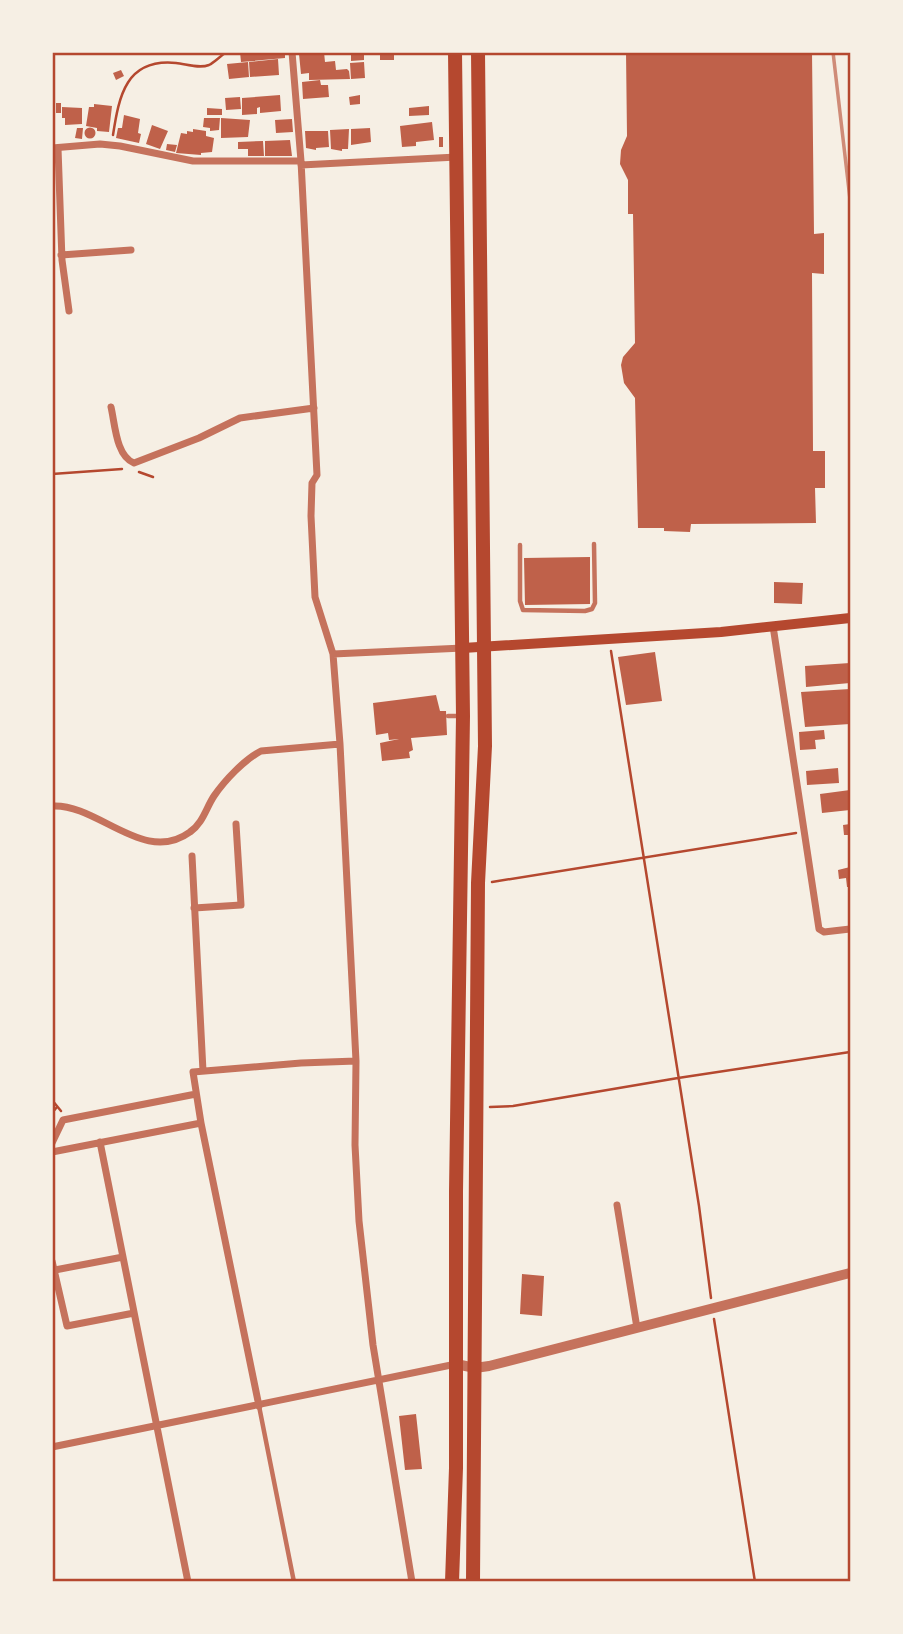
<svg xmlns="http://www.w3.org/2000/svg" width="903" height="1634" font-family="Commissioner,sans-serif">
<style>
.building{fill:#bf614a}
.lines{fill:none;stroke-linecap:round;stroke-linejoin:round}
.path{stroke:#b5482f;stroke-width:2.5}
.service{stroke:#c5725c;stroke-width:4.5}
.minor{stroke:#c5725c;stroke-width:7}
.tertiary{stroke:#c5725c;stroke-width:10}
.secondary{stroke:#b5482f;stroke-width:10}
.trunk{stroke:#b5482f;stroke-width:14}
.rail{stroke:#cf8b77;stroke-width:3.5}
.neatline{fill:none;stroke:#b5482f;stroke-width:2.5}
</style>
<rect width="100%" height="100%" fill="#f6efe4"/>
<path class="building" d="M240 52H285V58L241 62Z
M324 52 325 62 335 61 336 70 347 69 349 71 350 79 309 80V73L301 74 299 54Z
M344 52H364V60L351 61V55H345Z
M380 52H394V60H380Z
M626 52H812L814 234 824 233V274L812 273 813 451H825V488H815L816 523 691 524 690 532 664 531V528H638L635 398 624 383 621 365 623 357 635 343 633 214H628V180L620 164 621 150 627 136Z
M278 59 279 75 250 77 249 62Z
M248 62 249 77 229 79 227 64Z
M364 62 365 78 351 79 350 63Z
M121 70 124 76 116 80 113 73Z
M320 80 321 85H328L329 97 303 99 302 82Z
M280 95 281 111 260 113V107L257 108V114L242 115V98Z
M360 95V104L350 105 349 97Z
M240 97 241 109 226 110 225 98Z
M56 103H61V113H56Z
M94 104 112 106 109 132 97 131V128L86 126 89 107H94Z
M429 106V115L409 116V108Z
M62 107 82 108V124L65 125V118H62Z
M207 108 222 109V115H207Z
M124 115 140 119 138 133 141 134 139 143 116 138 118 128H122Z
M204 118H220L219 130 210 131V128L203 127Z
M221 118 250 120 248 137 221 138Z
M292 119 293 132 276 133 275 120Z
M432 122 434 140 416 142V146L402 147 400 126Z
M152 125 168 131 160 149 146 144Z
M84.5 133a5.5 5.5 0 1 1 11 0a5.5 5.5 0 1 1-11 0Z
M77 128H83L82 139 75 138Z
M370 128 371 142 351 145V129Z
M193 129 206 131V136L214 138 212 152 201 153V155L176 153 181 133 187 134V131L193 132Z
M349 129 348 149H342V151L331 149 330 130Z
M305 131H328L329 147 316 148V150L306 148Z
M439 137H443V147H439Z
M290 140 292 156H265V141Z
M263 141 264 156H248V149H238V142Z
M167 144 177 145 175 152 166 150Z
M590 557V604L525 605 524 558Z
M774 582 803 583 802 604 774 603Z
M655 652 662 701 626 705 618 657Z
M850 663V683L806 687 805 666Z
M850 689V724L805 727 801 692Z
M436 695 440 711H446L447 735 411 738 413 750 409 752 410 758 382 761 380 743 399 739 389 740 388 733 376 735 373 703Z
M824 730 825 739 815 740 816 749 800 750 799 732Z
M838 768 839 783 807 785 806 771Z
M850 790V810L822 813 820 794Z
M850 824V835H844L843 825Z
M850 867V887H847L846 878 839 879 838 870Z
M522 1274 544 1276 542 1316 520 1314Z
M416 1414 422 1469 405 1470 399 1416Z"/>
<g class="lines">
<path class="path" d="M113 135C119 96 126 58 176 63 186 64 199 69 209 65 215 62 220 56 227 52
M139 472 153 477
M52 474 122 469
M611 651 699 1206 711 1298
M492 882 796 833
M52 1100 61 1111
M490 1107 513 1106 678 1078 850 1052
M52 1113 57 1107
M714 1319 755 1582"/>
<path class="service" d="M520 545V601L523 610 585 611 592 609 595 603 594 544
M448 716H459
M259 1406 294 1582"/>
<path class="minor" d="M292 52 301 161 317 475 312 483 311 516 315 597 333 654 340 744 356 1061 355 1145 359 1221 373 1345 412 1582
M52 148 100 144 120 146 193 161H301
M58 148 62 260 69 311
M301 165 457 157
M61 255 131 250
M111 407C115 424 116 456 134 463L199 438 240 418 314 408
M773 626 819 929 824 932 850 929
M333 654 463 648
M52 806C98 803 144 866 190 832 203 823 206 808 214 796 225 780 244 760 261 751L340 744
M192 856 203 1071
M194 908 241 905 236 824
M100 1142 188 1582
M52 1143 63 1120 196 1094
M52 1152 201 1123
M617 1205 637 1328
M52 1261 67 1326 134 1313
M55 1270 123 1257
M259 1406 201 1123 193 1072 301 1063 356 1061
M52 1447 456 1364"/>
<path class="tertiary" d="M456 1364 475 1368 489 1366 850 1273"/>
<path class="secondary" d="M463 648 721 632 850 618"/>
<path class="trunk" d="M452 1582 456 1468V1191L463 716 455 52
M473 1582 478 883 485 746 478 52"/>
<path class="rail" d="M833 52 850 199"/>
</g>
<rect width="903" height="1634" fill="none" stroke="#f6efe4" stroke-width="108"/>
<rect x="54" y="54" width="795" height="1526" class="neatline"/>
</svg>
